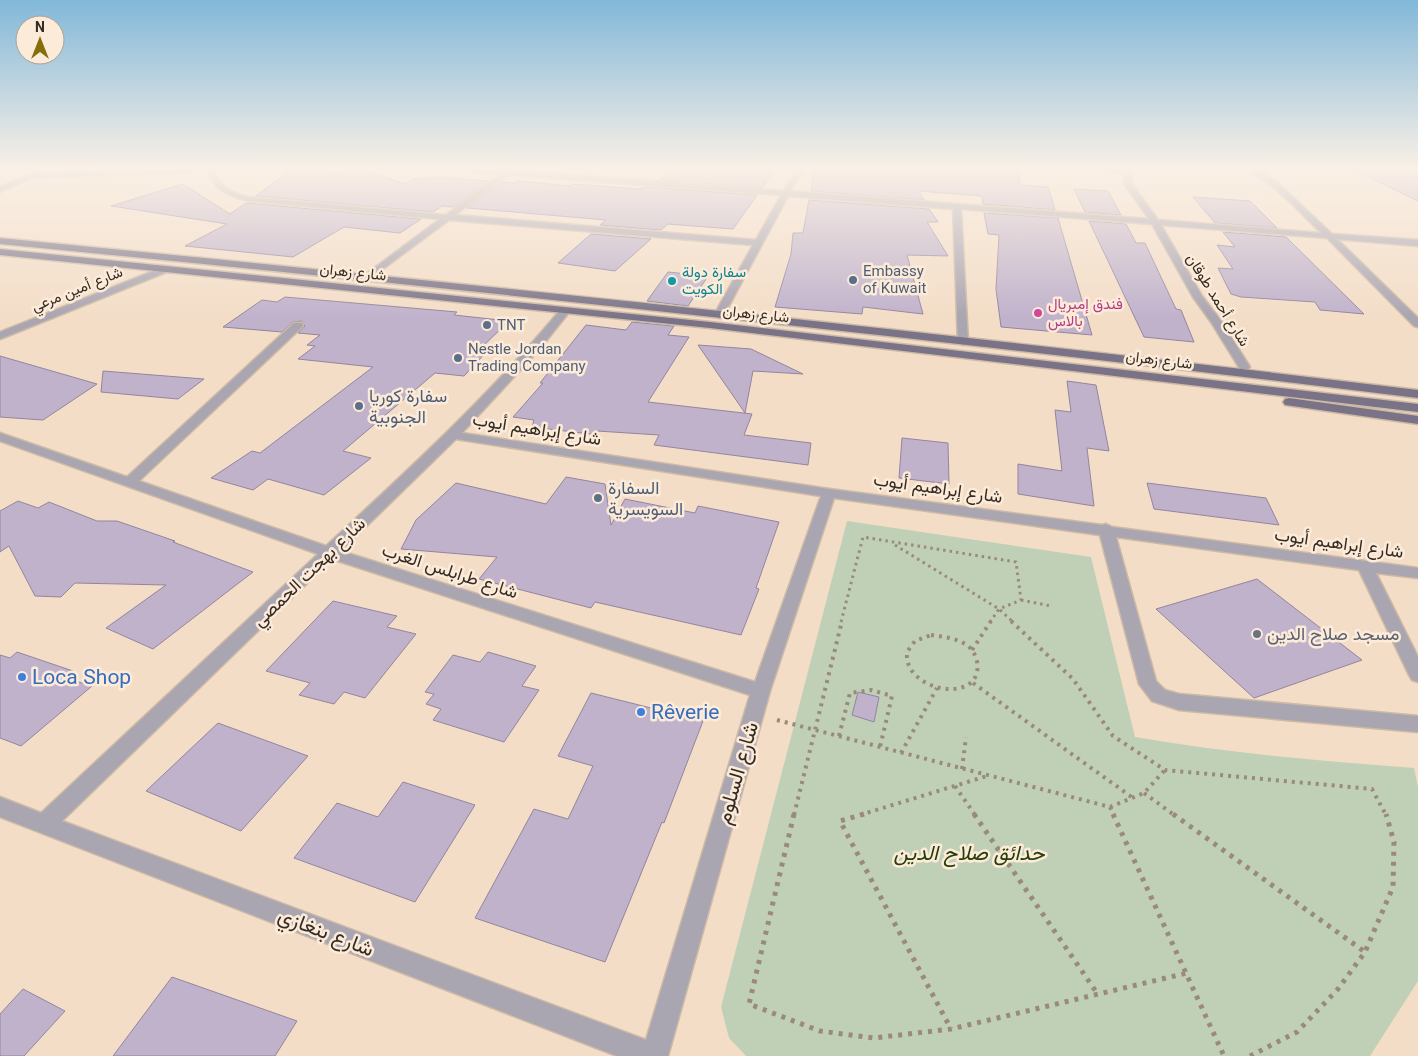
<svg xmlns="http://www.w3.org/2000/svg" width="1418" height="1056" font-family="Georgia,Vazirmatn,serif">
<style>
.green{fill:#c0d0b6}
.building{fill:#c0b2cb;stroke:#93859d}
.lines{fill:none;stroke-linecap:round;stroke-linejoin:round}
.minor-casing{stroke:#cdbaa6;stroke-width:3}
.major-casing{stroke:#cdbaa6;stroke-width:3}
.path-far2{stroke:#9a8a7a;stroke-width:3;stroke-dasharray:2.5 4;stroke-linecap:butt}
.path-far1{stroke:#9a8a7a;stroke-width:4;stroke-dasharray:3 5;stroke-linecap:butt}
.path{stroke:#9a8a7a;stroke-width:5;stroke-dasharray:4 6;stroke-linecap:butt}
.minor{fill:#a9a5b1;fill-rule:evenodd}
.major{fill:#7a7388;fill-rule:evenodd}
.service-dot{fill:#5c6f8a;stroke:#fdebda;stroke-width:2}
.culture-dot{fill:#0f9aa8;stroke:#fdebda;stroke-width:2}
.hotel-dot{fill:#d1479c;stroke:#fdebda;stroke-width:2}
.worship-dot{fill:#6b7280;stroke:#fdebda;stroke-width:2}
.shop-dot{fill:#3f7fe0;stroke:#fdebda;stroke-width:2}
.labels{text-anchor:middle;stroke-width:5;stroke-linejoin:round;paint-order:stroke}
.far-service-label{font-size:15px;fill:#4e5e75;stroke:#fdebda;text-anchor:start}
.far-street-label{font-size:15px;fill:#342c23;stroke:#fdebda}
.far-culture-label{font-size:15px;fill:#0d838f;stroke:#fdebda;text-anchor:start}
.far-hotel-label{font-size:15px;fill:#b23c85;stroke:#fdebda;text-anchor:start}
.service-label{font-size:18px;fill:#4e5e75;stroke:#fdebda;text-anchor:start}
.street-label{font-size:18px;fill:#342c23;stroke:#fdebda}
.worship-label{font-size:18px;fill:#5b616d;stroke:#fdebda;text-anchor:start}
.near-shop-label{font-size:21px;fill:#366cbe;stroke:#fdebda;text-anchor:start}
.near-street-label{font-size:21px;fill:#342c23;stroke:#fdebda}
.near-park-label{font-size:21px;font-style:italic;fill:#243f08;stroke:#fdebda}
</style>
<rect width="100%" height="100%" fill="#f3ddc7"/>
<path class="green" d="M847 521 1091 557 1135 737C1227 753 1320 761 1414 768L1418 787V981L1370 1056H746L729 1038 721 1007Z"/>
<path class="building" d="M676 170H774L762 188 659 180Z
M814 170H1018L1020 185 1048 187 1055 210 983 204 982 196 919 191 924 200 811 191Z
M1354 170H1408L1418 174V201Z
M362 171 377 174 405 184 413 179 440 177 488 181 454 207 442 206 433 212 256 196 288 172 341 173Z
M518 181 570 186 573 184 639 189 647 187 757 195 733 229 668 224 661 230 600 225 606 220 467 208 502 182 515 183Z
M183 184 230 214 246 203 421 219 400 233 344 227 293 257 185 246 227 224 111 206Z
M1074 189 1108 191 1121 215 1085 212Z
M1193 197 1250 201 1277 228 1215 223Z
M809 200 929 209 938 222H927L948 256 907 255 923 314 863 307 862 314 775 307 791 254 793 233H803Z
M984 213 1058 218 1092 335 1001 327 996 289 999 235 988 234Z
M1089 221 1126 224 1136 243H1145L1176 309 1181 310 1194 342 1144 337Z
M1223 232 1286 237 1364 314 1320 310 1315 302 1241 297 1231 294 1218 268 1233 269 1217 245 1235 247Z
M591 234 651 239 615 271 558 263Z
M668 272 708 276 688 306 647 301Z
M285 297 457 312 454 315 509 321 483 346 491 347 464 376 435 373 343 451 371 458 324 495 268 479 253 490 211 478 252 451 260 453 373 367 298 359 315 346 307 345 320 335 298 333 305 326 302 321 293 322 282 332 223 327 262 300 277 302Z
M632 322 674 326 668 335 689 337 648 402 752 414 744 435 811 443 808 465 654 445 659 435 597 431 598 435 532 427 534 420 513 417 543 383H540L586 325 626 330Z
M698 345 751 349 803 374 753 371 745 413Z
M0 356 97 384 43 420 0 417Z
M103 371 204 379 178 399 101 392Z
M1067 381 1096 385 1109 451 1087 448 1094 506 1018 494V464L1062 471 1055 410 1071 412Z
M902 438 948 443 949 484 899 478Z
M566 477 605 484 611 525 625 499 695 513 698 506 779 522 756 588 759 589 741 635 595 602 591 608 479 579 497 557 401 549 416 520 456 483 546 504Z
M1147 483 1266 498 1279 525 1154 509Z
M18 501 38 508 49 502 97 521H117L175 541 173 542 253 572 153 649 106 628 166 585 75 583 61 597 35 596 9 546 0 552V511Z
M1257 579 1362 660 1254 698 1156 609Z
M333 601 397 616 387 627 416 634 365 698 344 692 334 704 299 695 310 683 266 671Z
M17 652 73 671 65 678 92 686 21 746 0 738V655L10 658Z
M488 652 536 666 522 686 539 690 504 742 433 720 441 709 426 704 434 694 425 692 453 655 480 662Z
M858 692 879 697 874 722 852 715Z
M591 693 703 721 664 823 662 822 605 962 475 918 534 809 568 819 593 766 558 756Z
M218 723 308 756 241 831 146 791Z
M403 782 475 805 415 902 294 858 337 803 378 817Z
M172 977 297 1021 275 1056H113Z
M23 989 65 1011 24 1056H0V1014Z"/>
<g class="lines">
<g class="minor-casing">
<path id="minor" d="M134 170H193L190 172 31 178 0 192V187L38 170 40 171V173Z
M207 170H213C220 186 231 193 248 197L446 215 500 174 471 172 468 170H507L783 191 797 170H803L790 191 1149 219 1124 184 1125 174 1102 170H1131L1132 184 1158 220 1321 233 1288 200 1269 184 1249 170H1257L1275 180 1332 234 1418 240V246L1337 239 1418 318V327L1414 326 1327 238 1161 225 1202 296 1221 321 1250 367 1248 369H1240L1211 322 1193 297 1152 224 961 209 968 342 963 345 958 342 953 209 788 196 724 315 719 318 714 315 753 245 449 220 368 280 365 279V275L440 219 248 201C228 196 214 190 207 170ZM508 175 781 195 756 240 455 215Z
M166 266 169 267V271L0 339V332Z
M565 308 570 311 538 351 462 433 829 489 1102 525 1106 524 1112 527 1418 568V578L1376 573 1418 657V682L1412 680 1409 675 1359 570 1116 537 1156 681 1165 690 1179 694 1418 716V732L1179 710 1152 701 1139 684 1100 535 834 498 770 691 668 1056H617L0 817V797L41 813 318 554 0 441V433L127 477 294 323H302L303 325 302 327 139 481 326 546C408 470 490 395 561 309ZM456 439 821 496 755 682 341 551ZM332 559 750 695 646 1040 62 821Z"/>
</g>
<g class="major-casing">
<path id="major" d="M0 238C473 284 946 333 1418 390V398C946 340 473 290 0 244Z
M0 249 710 322 1418 404V412L710 328 0 255Z
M1289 398 1418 416V424L1285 405 1283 402 1285 399Z"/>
</g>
<path class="path-far2" d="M895 545 999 609 1013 622
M1021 600 1051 606
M841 622 863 537 1016 562 1021 600 999 609 990 622"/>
<path class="path-far1" d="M1011 621 1073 679 1113 736 1165 770 1372 789 1386 815
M931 635C944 637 958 638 968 646 981 657 982 681 963 687 941 695 904 679 907 652L915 641Z
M972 650 991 621
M973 683 1133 798
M777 720 1110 807 1144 793 1165 770
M839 736 850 693 871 690 892 696 880 747
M901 753 937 688
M962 769 966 737
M955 786 975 815
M1144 793 1174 815
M1110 807 1114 815
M794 815 842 621
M860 815 987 776"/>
<path class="path" d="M794 814 749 1004 820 1031 874 1038 951 1029 1187 973
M864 814 840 821 951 1029
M974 814 1097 993
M1113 814 1224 1056
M1173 814 1365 952
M1250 1056 1297 1032 1338 989 1365 952 1393 887 1394 842 1386 814"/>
<use href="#minor" class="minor"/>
<use href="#major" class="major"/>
</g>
<linearGradient id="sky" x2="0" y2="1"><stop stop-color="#82b8d9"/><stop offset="0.53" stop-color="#faf0e6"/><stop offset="1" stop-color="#faf0e6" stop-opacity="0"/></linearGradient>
<rect width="1418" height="318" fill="url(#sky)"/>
<g class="service-dot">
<circle cx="853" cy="280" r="5"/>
<circle cx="487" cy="325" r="5"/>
<circle cx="458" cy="358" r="5"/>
<circle cx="359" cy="406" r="5"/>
<circle cx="598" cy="498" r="5"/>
</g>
<circle class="culture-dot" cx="672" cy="281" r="5"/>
<circle class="hotel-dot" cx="1038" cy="313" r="5"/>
<circle class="worship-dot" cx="1257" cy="634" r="5"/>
<g class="shop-dot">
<circle cx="22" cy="677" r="5"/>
<circle cx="641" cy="712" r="5"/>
</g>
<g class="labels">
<g class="far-service-label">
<text x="863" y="276">Embassy<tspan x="863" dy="17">of Kuwait</tspan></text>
<text x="497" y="330">TNT</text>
<text x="468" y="354">Nestle Jordan<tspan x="468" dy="17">Trading Company</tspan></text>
</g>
<g class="far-street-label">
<text transform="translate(353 272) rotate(6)" y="5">شارع زهران</text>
<text transform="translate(77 289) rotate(-22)" y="5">شارع أمين مرعي</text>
<text transform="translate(1218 300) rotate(58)" y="5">شارع أحمد طوقان</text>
<text transform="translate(756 314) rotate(6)" y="5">شارع زهران</text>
<text transform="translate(1159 360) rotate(7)" y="5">شارع زهران</text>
</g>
<g class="far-culture-label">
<text x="682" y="277">سفارة دولة<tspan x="682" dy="17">الكويت</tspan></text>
</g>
<g class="far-hotel-label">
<text x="1048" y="309">فندق إمبريال<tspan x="1048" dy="17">بالاس</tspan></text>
</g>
<g class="service-label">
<text x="369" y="402">سفارة كوريا<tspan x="369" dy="21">الجنوبية</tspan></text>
<text x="608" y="494">السفارة<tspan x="608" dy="21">السويسرية</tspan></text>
</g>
<g class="street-label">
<text transform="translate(537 429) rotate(9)" y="6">شارع إبراهيم أيوب</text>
<text transform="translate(938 488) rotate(8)" y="6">شارع إبراهيم أيوب</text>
<text transform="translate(1339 543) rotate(8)" y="6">شارع إبراهيم أيوب</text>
<text transform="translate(450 571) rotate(18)" y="6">شارع طرابلس الغرب</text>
<text transform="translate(309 572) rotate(-44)" y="6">شارع بهجت الحمصي</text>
</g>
<g class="worship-label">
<text x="1267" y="640">مسجد صلاح الدين</text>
</g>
<g class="near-shop-label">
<text x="32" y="684">Loca Shop</text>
<text x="651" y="719">Rêverie</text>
</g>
<g class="near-street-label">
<text transform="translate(737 773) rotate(-74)" y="7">شارع السلوم</text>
<text transform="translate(326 932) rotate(21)" y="7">شارع بنغازي</text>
</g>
<g class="near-park-label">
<text x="969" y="860">حدائق صلاح الدين</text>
</g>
</g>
<g transform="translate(40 40)"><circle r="24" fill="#fdebda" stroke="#ad9f91"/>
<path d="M0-4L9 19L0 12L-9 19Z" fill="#856e0c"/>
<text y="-8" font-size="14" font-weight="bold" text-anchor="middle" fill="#342c23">N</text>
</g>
</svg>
